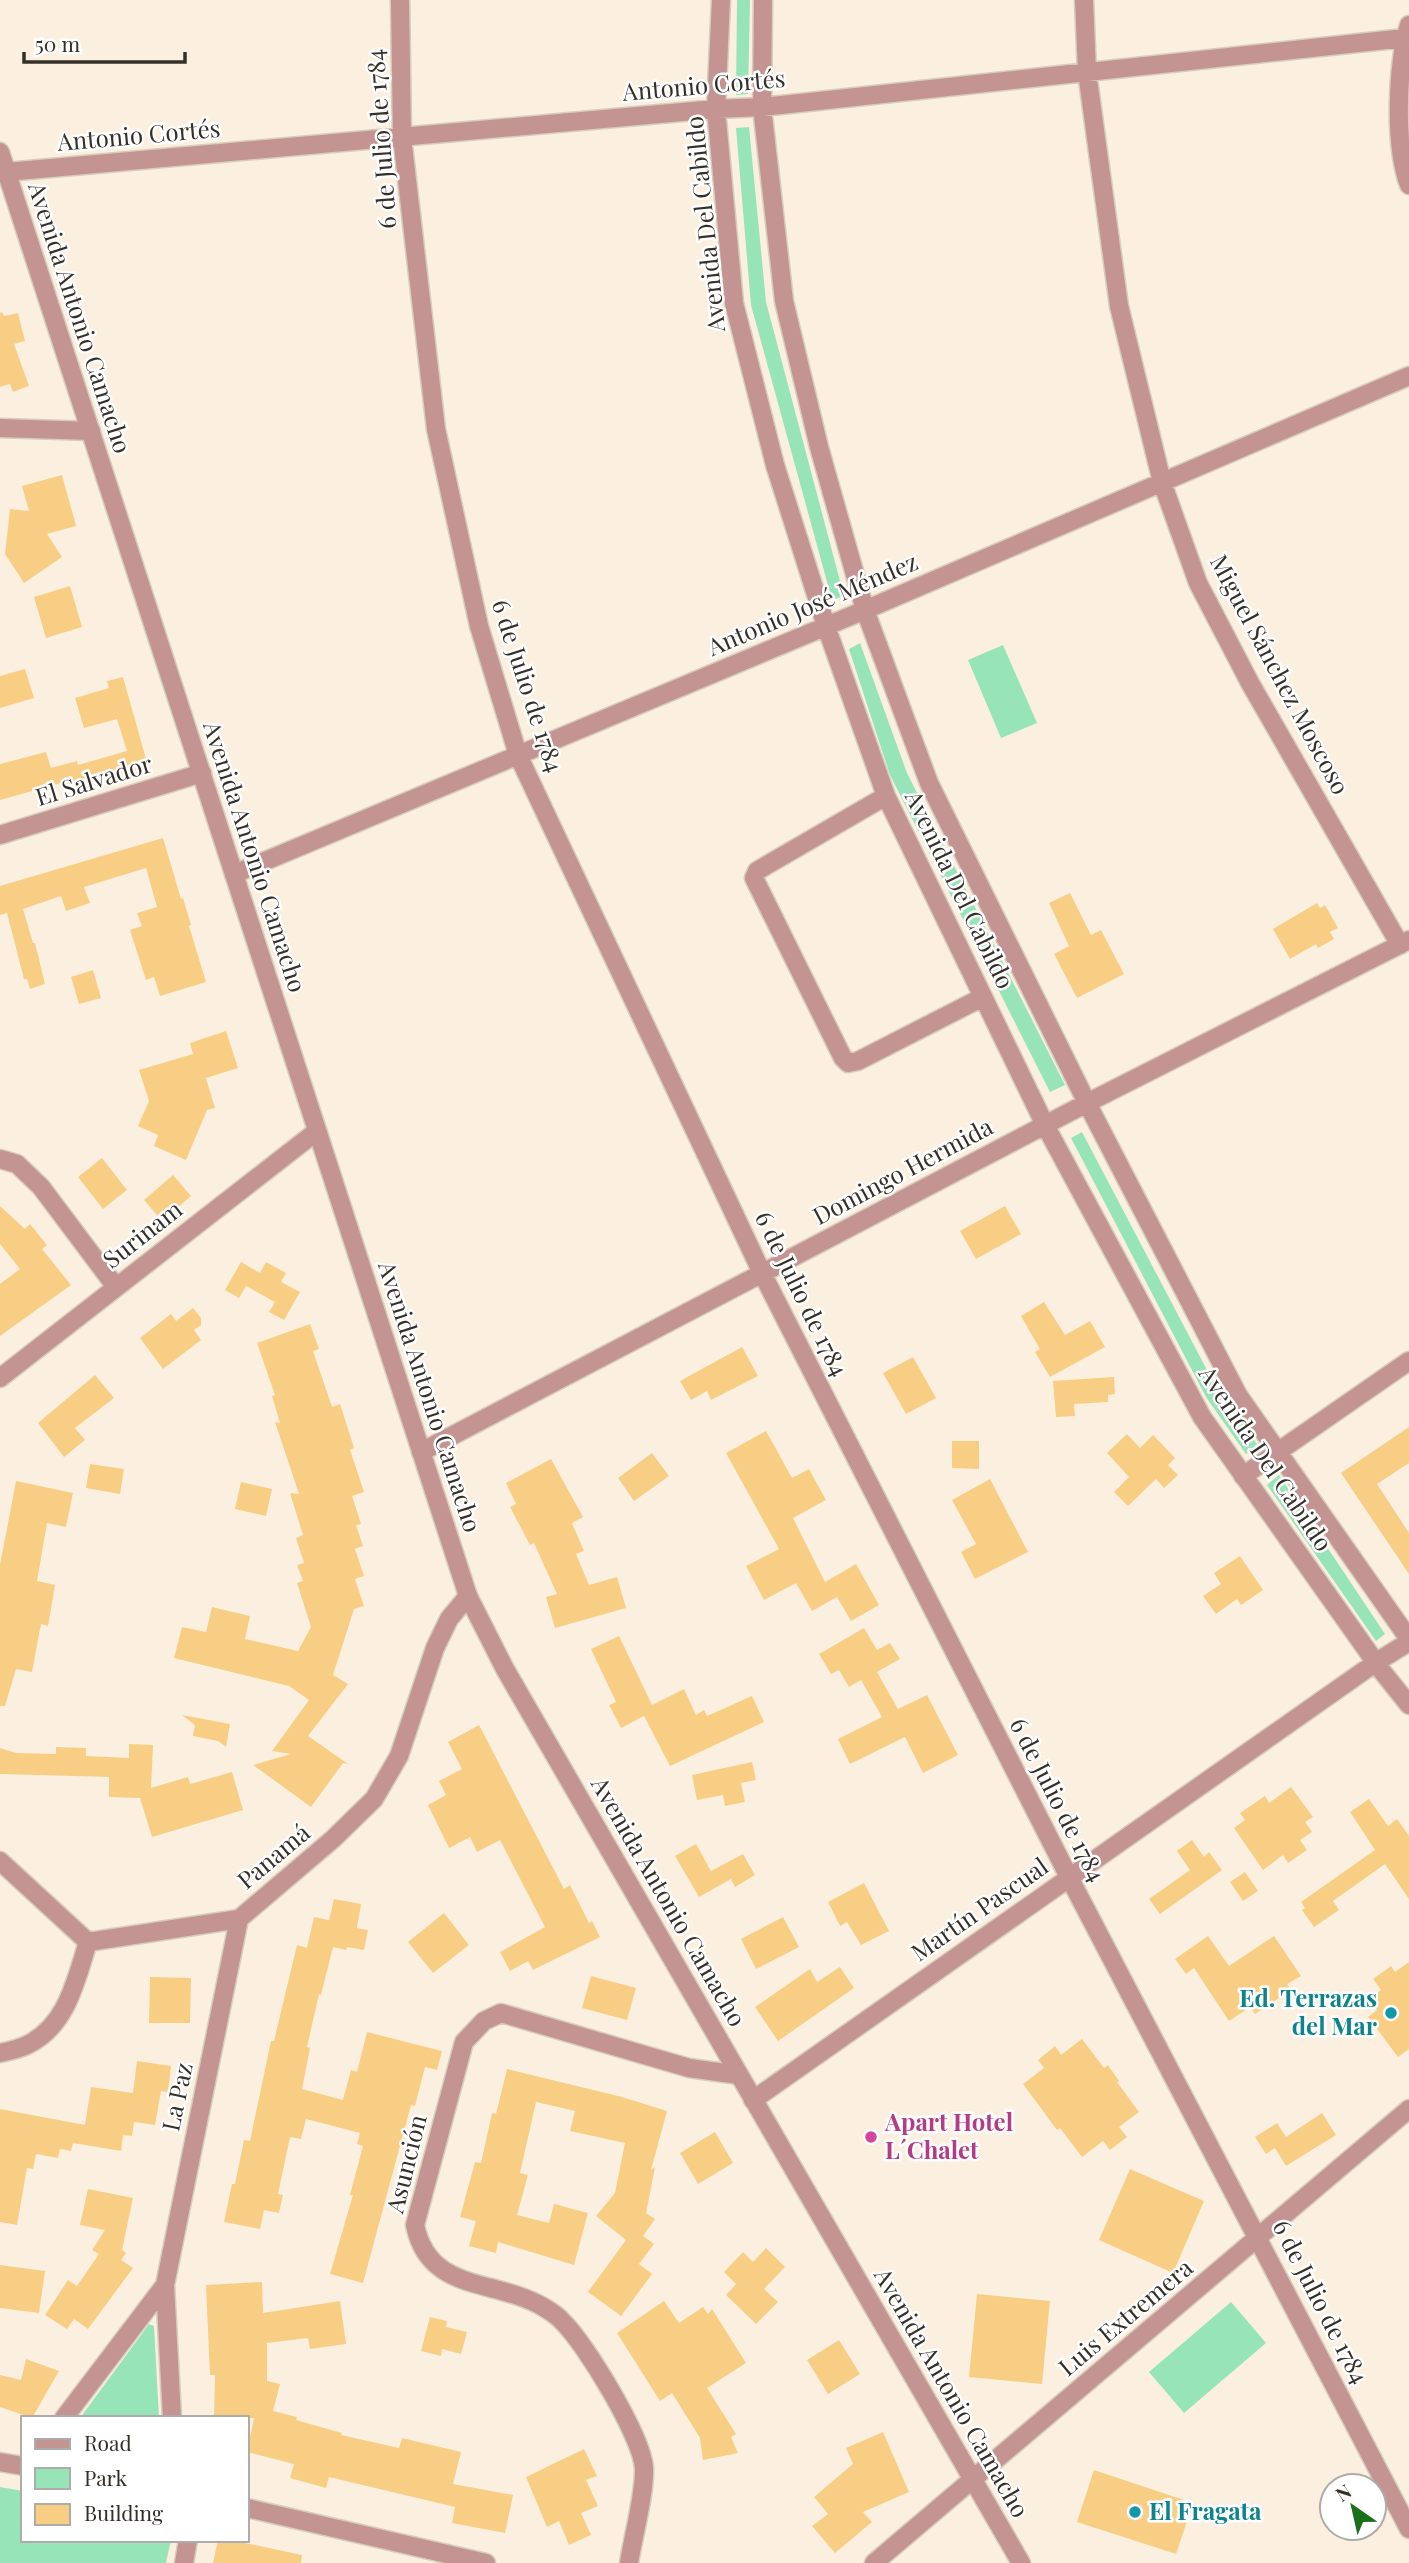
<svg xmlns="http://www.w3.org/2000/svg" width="1409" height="2563" font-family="'Playfair Display',serif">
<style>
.green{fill:#96e4b8}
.building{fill:#f8ce85}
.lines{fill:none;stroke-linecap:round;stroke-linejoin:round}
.minor-casing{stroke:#d7cdbe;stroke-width:21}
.tertiary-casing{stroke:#d7cdbe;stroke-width:21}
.minor{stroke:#c39491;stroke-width:18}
.tertiary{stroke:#c39491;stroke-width:18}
.culture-dot{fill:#0f9aa8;stroke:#fff;stroke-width:2.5}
.hotel-dot{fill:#d1479c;stroke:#fff;stroke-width:2.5}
.labels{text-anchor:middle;stroke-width:5;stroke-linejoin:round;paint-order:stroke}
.street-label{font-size:24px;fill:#343029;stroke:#fff}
.culture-label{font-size:24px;font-weight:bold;fill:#0d838f;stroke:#fff;text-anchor:end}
.hotel-label{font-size:24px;font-weight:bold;fill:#b23c85;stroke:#fff;text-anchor:start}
</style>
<rect width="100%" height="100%" fill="#fbf0df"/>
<path class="green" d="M737 0H750L748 94 736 95Z
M749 127 766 302 844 596 832 600 751 305 736 128Z
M860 643 907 773 1065 1085 1050 1092 890 775 849 649Z
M1003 645 1037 723 1001 738 968 660Z
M1082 1132 1218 1391 1257 1444 1246 1454 1206 1397 1071 1138Z
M1279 1475 1385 1634 1376 1641 1267 1485Z
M1231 2302 1266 2343 1184 2413 1149 2372Z
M149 2324 154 2326 159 2418H80Z
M0 2487 23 2491V2540H171L166 2563H0Z"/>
<path class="building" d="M2 312 4 316 18 313 25 341 14 344 29 386 13 392 10 384 0 387V313Z
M62 475 76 526 47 534 62 557 24 583 5 554 10 509 29 511 22 486Z
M70 586 82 627 46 638 34 597Z
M25 669 34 698 0 708V676Z
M123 677 148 766 63 789 61 783 0 800V764L46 752 51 768 77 761 78 765 127 751 117 719 84 728 75 698 109 688 107 681Z
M163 838 181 899 183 898 191 925 189 926 206 982 160 996 154 977 146 980 130 930 142 926 137 913 157 907 146 868 84 887 90 903 66 911 61 896 23 909 33 943H35L45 984 30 989 27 979H24L7 913 0 915V886Z
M1070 893 1091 935 1101 930 1124 974 1077 998 1054 954 1069 946 1049 903Z
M1317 903 1320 908 1325 905 1338 928 1330 932 1334 939 1318 948 1316 944 1290 959 1273 929Z
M93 970 101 998 79 1004 71 977Z
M226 1031 238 1068 206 1078 215 1108 207 1110 186 1160 154 1146 158 1135 138 1126 149 1101 139 1070 193 1054 190 1043Z
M102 1158 127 1190 103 1209 78 1177Z
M173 1175 191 1196 162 1221 144 1200Z
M0 1206 25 1229 30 1224 47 1245 42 1249 71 1285 0 1336V1284L20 1269 0 1244Z
M1005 1206 1021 1234 976 1259 960 1231Z
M241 1262 260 1273 266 1262 286 1273 281 1282 300 1292 284 1320 269 1312 275 1302 246 1286 239 1298 225 1290Z
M1044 1302 1065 1335 1090 1321 1105 1347 1050 1377 1035 1352 1040 1349 1021 1316Z
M193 1308 201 1318V1325L194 1330 201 1340 163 1369 140 1338 171 1314 176 1321Z
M310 1324 319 1349 313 1351 332 1407 340 1404 354 1448 350 1450 364 1492 352 1496 361 1524 356 1525 363 1546 355 1549 364 1576 355 1579 364 1606 354 1609 333 1675 348 1684 308 1736 348 1764 343 1763 311 1807 253 1765 291 1754 272 1751 309 1700 289 1686 174 1658 182 1627 206 1632 212 1607 250 1616 245 1639 298 1651 311 1627 297 1583 303 1581 297 1565 304 1563 296 1538 303 1535 290 1493 299 1494 275 1422 280 1423 272 1396 275 1395 257 1343Z
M742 1347 758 1376 711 1400 707 1391 691 1400 680 1381Z
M913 1357 936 1398 906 1414 883 1373Z
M95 1375 114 1398 75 1428 85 1440 64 1457 38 1423Z
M1114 1377 1115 1394 1108 1395V1402L1074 1404 1075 1416 1056 1417 1053 1381Z
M1409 1427V1463L1377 1484 1409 1533V1574L1341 1473Z
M766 1431 792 1478 809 1469 826 1500 793 1518 825 1582 856 1564 879 1605 851 1621 837 1597 812 1611 796 1583 764 1600 746 1566 779 1549 726 1453Z
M1127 1434 1140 1448 1153 1435 1175 1458 1168 1465 1178 1475 1164 1488 1156 1479 1128 1506 1114 1492 1129 1477 1107 1453Z
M952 1441H979V1469L952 1468Z
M652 1453 669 1476 634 1501 618 1478Z
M551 1459 583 1517 572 1523 584 1551 576 1554 589 1585 617 1577 626 1608 555 1628 546 1597 557 1594 534 1543 530 1545 510 1507 516 1504 506 1483Z
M90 1464 124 1469 120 1494 86 1488Z
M990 1479 1028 1552 975 1579 961 1552 976 1544 952 1500Z
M16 1481 73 1493 66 1527 47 1523 37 1581 55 1585 48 1626 41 1624 32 1672 16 1669 5 1706H0V1565Z
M241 1482 272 1489 266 1516 235 1509Z
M1240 1556 1263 1590 1241 1605 1237 1599 1216 1614 1203 1596 1221 1584 1214 1573Z
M864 1628 877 1650 890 1643 900 1659 877 1672 898 1709 927 1695 958 1755 923 1773 905 1737 850 1764 838 1739 882 1717 861 1680 849 1687 839 1670 831 1674 819 1654Z
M619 1636 652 1705 684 1689 696 1715 704 1710 707 1716 752 1696 764 1722 670 1766 644 1716 621 1728 609 1705 616 1702 591 1649Z
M182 1715 230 1724 226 1747 218 1741 193 1736 195 1725Z
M479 1725 564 1889 570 1885 589 1923 592 1921 600 1937 533 1970 528 1961 510 1971 500 1952 545 1927 500 1840 477 1852 470 1837 449 1848 428 1805 446 1795 439 1781 462 1769 448 1742Z
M129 1744 153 1745 151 1788 188 1777 190 1784 232 1772 243 1810 152 1837 140 1798 109 1797V1777L0 1774V1748L16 1753 56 1754V1747L86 1748V1756L129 1758Z
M752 1762 756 1780 741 1783 745 1802 725 1806 723 1795 697 1800 692 1775Z
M1291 1787 1313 1817 1305 1822 1312 1832 1300 1840 1307 1850 1288 1863 1283 1855 1263 1870 1234 1828 1245 1820 1240 1813 1265 1796 1269 1803Z
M1369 1799 1388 1826 1397 1819 1409 1836V1899L1385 1864 1333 1901 1339 1910 1314 1927 1302 1910 1305 1908 1301 1902 1375 1850 1350 1812Z
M1192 1840 1204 1857 1209 1852 1222 1870 1160 1914 1149 1899 1190 1870 1177 1851Z
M696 1844 711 1871 743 1854 755 1875 735 1887 731 1879 699 1897 675 1856Z
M1245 1872 1258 1891 1243 1901 1230 1882Z
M864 1883 889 1931 861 1945 847 1922 840 1926 828 1902Z
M334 1899 361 1904 357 1928 368 1930 364 1950 347 1947 346 1950 333 1947 321 1995 319 1994 307 2047 310 2048 302 2089 343 2100 351 2070 357 2072 367 2032 442 2051 437 2070 425 2067 415 2106 411 2105 363 2283 330 2274 353 2195H350L363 2146 357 2144 360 2133 306 2119 301 2139 290 2137 278 2194 283 2195 279 2213 264 2210 260 2229 224 2222 232 2184H235L244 2140 250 2141 271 2041H274L297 1945 307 1948 314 1917 329 1920Z
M444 1913 469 1945 433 1973 408 1942Z
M783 1917 799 1947 756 1969 741 1939Z
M1208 1936 1229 1966 1274 1936 1301 1976 1287 1984 1291 1990 1255 2014 1250 2007 1229 2021 1194 1968 1186 1974 1175 1959Z
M1409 1962V2049L1398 2057 1368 2017 1377 2010 1369 1998 1381 1990 1373 1979 1391 1966 1395 1972Z
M840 1967 854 1988 778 2041 755 2007 810 1969 817 1982Z
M591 1976 636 1988 627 2020 582 2008Z
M150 1977 191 1978 190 2023H149Z
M1082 2039 1104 2068 1108 2065 1119 2081 1117 2082 1139 2112 1119 2127 1127 2137 1110 2150 1103 2141 1082 2157 1060 2128 1057 2130 1023 2084 1044 2068 1038 2060 1055 2046 1061 2055Z
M137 2061 171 2066 168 2092 161 2091 155 2125 134 2122 132 2136 123 2135 121 2151 73 2143 71 2151 60 2149 58 2158 36 2154 33 2169 27 2168 17 2225 0 2222V2109L85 2125 91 2087 133 2093Z
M507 2069 622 2097 667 2111 651 2170 655 2167 646 2213 655 2219 643 2236 654 2244 639 2264 652 2274 621 2316 588 2292 626 2240 596 2216 615 2193 625 2143 570 2131 575 2111 536 2102 520 2173 528 2175 517 2215 549 2223 554 2204 588 2213 574 2265 498 2242 496 2253 469 2246 476 2221 460 2217 475 2162 481 2163 492 2113 496 2114Z
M1322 2113 1336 2135 1286 2166 1275 2148 1266 2154 1255 2137 1277 2123 1286 2137Z
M715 2132 733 2163 698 2184 680 2153Z
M1130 2169 1204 2201 1173 2273 1099 2240Z
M88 2189 133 2198 122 2250 126 2253 121 2260 133 2268 88 2329 74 2319 67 2329 45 2315 68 2280 77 2286 99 2254 92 2250 105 2230 80 2225Z
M766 2248 785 2267 764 2289 778 2302 756 2324 726 2295 736 2284 724 2272 743 2252 753 2262Z
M0 2265 45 2271 39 2313 0 2308Z
M262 2282 263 2313 340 2301 346 2344 310 2349 308 2338 267 2343V2381L280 2384 273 2411 297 2417 296 2420 342 2433 341 2435 399 2448 402 2438 461 2452 453 2484 513 2495 505 2533 452 2523 455 2507 329 2477 326 2488 290 2478 294 2464 247 2452 254 2418H214L215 2375H210L206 2285Z
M977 2294 1050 2301 1042 2384 969 2377Z
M664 2301 679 2323 703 2307 708 2314 712 2309 746 2363 707 2388 736 2434 731 2437 738 2453 703 2460 700 2438 672 2393 660 2401 617 2333Z
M430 2317 447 2321 446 2327 467 2332 461 2354 442 2349 441 2356 421 2351Z
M839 2340 860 2374 828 2394 807 2360Z
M26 2359 59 2371 32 2418 0 2407V2375L21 2380Z
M883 2432 909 2492 863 2512 872 2522 835 2553 812 2526 828 2514 814 2497 853 2464 846 2448Z
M584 2449 597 2476 586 2480 598 2506 581 2513 591 2535 569 2545 559 2521 547 2527 526 2477Z
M1094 2470 1193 2503 1176 2554 1077 2522Z
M218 2540H231L302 2555 301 2563H213Z"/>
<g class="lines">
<g class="minor-casing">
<path id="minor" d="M400 0 402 137 436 429 479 626 518 755 762 1273 1069 1877 1409 2529
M721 0 716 109 734 303 775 465 826 626 886 796 1045 1125 1202 1417 1381 1670 1409 1705
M763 0 762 107 784 301 819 447 865 610 929 783 1087 1103 1238 1395 1409 1639
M1084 0 1087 72 1119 306 1162 482 1198 583 1250 683 1400 945
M1409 25C1397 67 1394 144 1409 185
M6 172 716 109 762 107 1405 38
M0 428 91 431
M886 796 767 865 757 871 754 878 843 1058 848 1063 858 1061 983 997
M0 835 202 773
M234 874 865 610 1409 376
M0 1159 17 1164 41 1187 116 1287
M0 1378 317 1131
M421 1452 1087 1103 1409 940
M1243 1476 1409 1361
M0 1861 88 1942 239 1919 333 1839 374 1799 399 1756 435 1648 449 1619 468 1596
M0 2053C9 2051 19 2049 27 2045 67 2026 76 1980 88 1942
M753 2100 1375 1663 1409 1642
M64 2418 165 2285
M172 2418 165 2285 239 1919
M0 2462 23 2466
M247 2508 486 2563
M184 2563 188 2540
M629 2563C633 2537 645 2493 644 2468 642 2437 586 2344 562 2321 558 2316 551 2312 545 2308 496 2278 429 2294 415 2225L464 2042 484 2021 501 2013 689 2068 739 2075
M874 2563 1409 2109"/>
</g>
<g class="tertiary-casing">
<path id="tertiary" d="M0 152 468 1596 505 1669 1021 2563"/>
</g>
<use href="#minor" class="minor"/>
<use href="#tertiary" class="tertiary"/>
</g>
<g class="culture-dot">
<circle cx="1391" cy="2013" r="7"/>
<circle cx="1135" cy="2512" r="7"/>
</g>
<circle class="hotel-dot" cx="871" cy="2137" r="7"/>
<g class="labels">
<g class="street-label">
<text transform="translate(704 86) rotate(-5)" y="8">Antonio Cortés</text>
<text transform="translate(139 136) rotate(-5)" y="8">Antonio Cortés</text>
<text transform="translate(382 139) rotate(-94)" y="8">6 de Julio de 1784</text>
<text transform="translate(706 224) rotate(-96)" y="8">Avenida Del Cabildo</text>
<text transform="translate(79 318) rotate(72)" y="8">Avenida Antonio Camacho</text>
<text transform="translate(813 605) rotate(-23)" y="8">Antonio José Méndez</text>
<text transform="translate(1279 675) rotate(62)" y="8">Miguel Sánchez Moscoso</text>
<text transform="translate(527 686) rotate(72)" y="8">6 de Julio de 1784</text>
<text transform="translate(94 781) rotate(-17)" y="8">El Salvador</text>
<text transform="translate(254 857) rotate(72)" y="8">Avenida Antonio Camacho</text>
<text transform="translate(959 890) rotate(64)" y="8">Avenida Del Cabildo</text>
<text transform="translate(903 1172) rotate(-28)" y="8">Domingo Hermida</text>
<text transform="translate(143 1235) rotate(-38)" y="8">Surinam</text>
<text transform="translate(801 1294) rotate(64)" y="8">6 de Julio de 1784</text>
<text transform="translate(429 1397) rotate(72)" y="8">Avenida Antonio Camacho</text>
<text transform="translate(1265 1459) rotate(56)" y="8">Avenida Del Cabildo</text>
<text transform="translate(1057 1800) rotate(63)" y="8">6 de Julio de 1784</text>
<text transform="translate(274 1857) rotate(-40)" y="8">Panamá</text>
<text transform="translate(668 1902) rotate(60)" y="8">Avenida Antonio Camacho</text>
<text transform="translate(980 1910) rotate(-35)" y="8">Martín Pascual</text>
<text transform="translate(178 2097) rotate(-78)" y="8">La Paz</text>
<text transform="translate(407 2164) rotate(-76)" y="8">Asunción</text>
<text transform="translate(1320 2302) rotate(63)" y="8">6 de Julio de 1784</text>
<text transform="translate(1126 2318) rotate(-40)" y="8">Luis Extremera</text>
<text transform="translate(951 2393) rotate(60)" y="8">Avenida Antonio Camacho</text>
</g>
<g class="culture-label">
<text x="1377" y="2007">Ed. Terrazas<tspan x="1377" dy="28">del Mar</tspan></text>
<text x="1149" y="2520" text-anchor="start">El Fragata</text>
</g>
<g class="hotel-label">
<text x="885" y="2131">Apart Hotel<tspan x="885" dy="28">L´Chalet</tspan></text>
</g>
</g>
<rect x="21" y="2416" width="228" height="126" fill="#ffffff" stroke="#aeaca9" stroke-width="2"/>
<rect x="35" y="2439" width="35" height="10" fill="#c39491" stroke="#aeaca9" stroke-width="2"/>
<text x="84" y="2451" font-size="21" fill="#343029">Road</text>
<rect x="35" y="2468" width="35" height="21" fill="#96e4b8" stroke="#aeaca9" stroke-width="2"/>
<text x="84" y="2486" font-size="21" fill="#343029">Park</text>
<rect x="35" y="2504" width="35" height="21" fill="#f8ce85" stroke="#aeaca9" stroke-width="2"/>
<text x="84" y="2521" font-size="21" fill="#343029">Building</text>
<g transform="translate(1353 2507) rotate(326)"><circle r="33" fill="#ffffff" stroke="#aeaca9" stroke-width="2"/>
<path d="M0-5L12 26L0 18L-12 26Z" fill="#196f1a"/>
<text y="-10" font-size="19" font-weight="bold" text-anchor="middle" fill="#343029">N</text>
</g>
<path d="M24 52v10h161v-10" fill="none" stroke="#343029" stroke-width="3.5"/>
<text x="35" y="52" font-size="21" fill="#343029" stroke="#ffffff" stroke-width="5" paint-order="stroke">50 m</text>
</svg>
